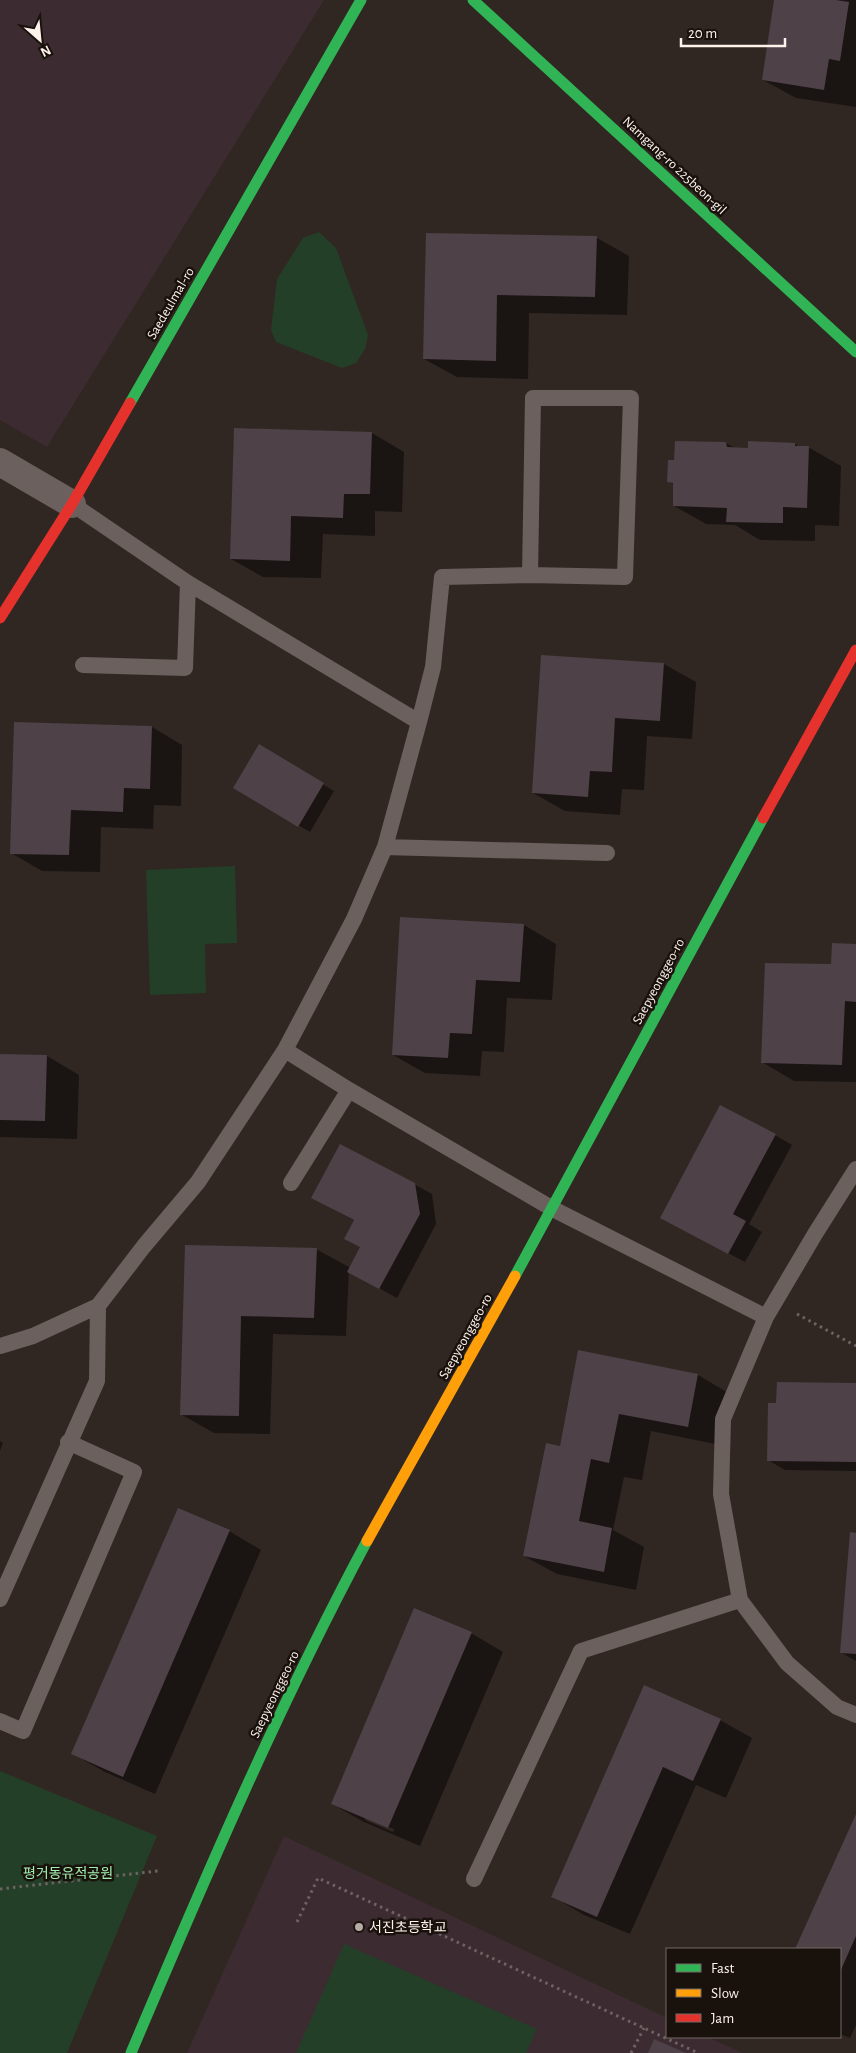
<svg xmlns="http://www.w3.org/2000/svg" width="856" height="2053" font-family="'Alegreya Sans','Noto Sans KR',sans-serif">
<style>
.education{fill:#3c2b31}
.green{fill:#243f28}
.shadow{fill:#0007;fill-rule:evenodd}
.building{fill:#4e4147}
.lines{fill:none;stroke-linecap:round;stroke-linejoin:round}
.path{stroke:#6d6362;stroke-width:3;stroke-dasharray:2.5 4;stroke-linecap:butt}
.lane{stroke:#6b605e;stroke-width:16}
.street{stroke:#6b605e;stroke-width:28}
.fast{stroke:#30b455;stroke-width:11}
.slow{stroke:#ff9f0a;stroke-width:11}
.jam{stroke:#e5322d;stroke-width:11}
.poi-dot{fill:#b6aba5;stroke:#19110c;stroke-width:2}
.labels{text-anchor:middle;stroke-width:5;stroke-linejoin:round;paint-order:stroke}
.street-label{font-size:14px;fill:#fef2eb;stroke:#19110c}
.park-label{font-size:14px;fill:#a0efae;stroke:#19110c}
.poi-label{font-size:14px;fill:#fef2eb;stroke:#19110c;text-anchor:start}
</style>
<rect width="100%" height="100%" fill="#312722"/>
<path class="education" d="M0 0H324L47 447 0 420Z
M284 1836 667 2018V2037H708L742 2053H187Z"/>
<path class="green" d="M319 232 336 248 368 335 365 349 356 363 342 368 276 342 271 330 277 279 303 238Z
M235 866 237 943 205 944 206 993 150 995 146 870Z
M0 1771 157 1836 67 2053H0Z
M344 1944 537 2029 526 2053H296Z"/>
<path class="shadow" d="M775 0H856V107L796 98 763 80Z
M427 234 597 238 629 256 627 315 529 313 528 379 457 377 424 359Z
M372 433 404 452 402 512 375 511V536L323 534 321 578 263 577 231 559Z
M726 443 736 449 750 450 795 444 800 447H808L841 466 839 526 815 525V541L760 540 735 525 706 524 674 506 675 485 668 481 676 461Z
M664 664 696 682 692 739 647 736 644 790 622 789 620 815 565 811 533 793Z
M152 727 182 745 181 806 154 805 153 829 101 827 100 872 42 871 11 853Z
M259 746 334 791 310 832 235 788Z
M524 925 556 944 552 1000 507 998 504 1052 482 1051 480 1076 425 1073 393 1055Z
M856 945V1082L794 1081 762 1062 832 966Z
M0 1055 47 1056 79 1075 77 1139 0 1137Z
M775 1135 792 1145 749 1224 762 1232 745 1262 678 1227Z
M414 1184 432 1194 436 1224 397 1298 366 1281 362 1247 355 1221 329 1207Z
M186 1246 316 1249 349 1267 346 1336 273 1334 270 1434 214 1433 182 1415Z
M579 1352 698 1375 730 1394 720 1445 651 1431 642 1480 624 1477 613 1530 644 1547 636 1590 557 1574 524 1556 561 1447Z
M856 1385V1471L785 1470 768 1460 777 1405Z
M0 1441 3 1443 0 1451Z
M229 1531 261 1550 155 1794 105 1772 73 1754Z
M856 1534V1661L842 1653Z
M471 1633 503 1652 420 1846 364 1822 332 1804ZM365 1817 394 1829 393 1832 365 1820Z
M645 1686 720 1720 752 1738 726 1798 696 1785 630 1934 584 1915 552 1896Z
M856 1817V2025L850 2038 840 2034V1949H796Z"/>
<path class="building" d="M774 0H836L849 2 840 61 829 59 824 90 762 80Z
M426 233 597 236 595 297 497 295 496 361 423 359Z
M234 428 372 432 370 494H344L343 518 291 516 290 561 230 559Z
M675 441 726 442 727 447 748 448V441L795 443V446H809L807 508 783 507V523L726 522 727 508 673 506V483L667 482 668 460H674Z
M541 655 664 663 660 721 615 718 612 772 590 771 588 797 532 793Z
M14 722 152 726 150 789 124 788 123 812 71 810 69 855 10 854Z
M259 744 324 783 298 827 233 788Z
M400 917 524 924 520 982 476 980 472 1034 450 1033 448 1058 392 1055Z
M832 943 856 944V1002L845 1001 842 1065 761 1063 765 963 831 964Z
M0 1054 47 1055 45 1121 0 1120Z
M720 1105 776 1134 733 1214 746 1221 728 1254 660 1218Z
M340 1144 415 1183 420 1214 379 1289 347 1272 360 1247 344 1239 354 1220 311 1198Z
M185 1245 317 1248 314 1318 241 1316 239 1416 180 1415Z
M578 1350 698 1374 688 1427 619 1414 609 1463 591 1459 579 1521 612 1528 604 1572 523 1556 546 1443 560 1446Z
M777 1382 856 1383V1462L767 1461 768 1403H776Z
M178 1508 230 1530 123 1777 71 1754Z
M850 1532 856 1533V1654L840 1653Z
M414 1608 472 1632 388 1828 331 1804Z
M644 1685 721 1719 693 1781 663 1767 597 1917 551 1897Z
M856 1814V1936L840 1972V1949H795Z
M654 2039 686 2053H648Z"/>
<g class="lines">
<path class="path" d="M797 1314 856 1346
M0 1889 158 1871
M297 1922 318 1878 698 2053
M631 2053 644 2028"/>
<path class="lane" d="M72 504 188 583 419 722 385 847 354 919 285 1050
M83 665 185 668 188 583
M419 722 433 667 442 577 530 575 625 577 631 398H533L530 575
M385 847 607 853
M856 1169 815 1234 766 1317 723 1419 721 1494 740 1600 787 1663 837 1707 856 1715
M291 1183 349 1090
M0 1346 33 1336 98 1306 144 1246 198 1182 285 1050 349 1090 553 1209 766 1317
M0 1599 97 1381 98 1306
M0 1721 23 1731 134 1472 68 1442
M474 1879 581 1651 740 1600"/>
<path class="street" d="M0 462 72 504"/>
<path class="fast" d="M473 0 856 352
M130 403 361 0
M515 1276 763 818
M131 2053C204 1880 278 1707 367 1541"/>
<path class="slow" d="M367 1541 515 1276"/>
<path class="jam" d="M0 618 72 504 130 403
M763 818 856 650"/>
</g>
<circle class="poi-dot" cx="359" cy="1927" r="5"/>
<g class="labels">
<g class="street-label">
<text transform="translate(675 165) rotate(43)" y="5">Namgang-ro 225beon-gil</text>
<text transform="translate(170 303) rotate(-60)" y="5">Saedeulmal-ro</text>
<text transform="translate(658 981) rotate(-62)" y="5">Saepyeonggeo-ro</text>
<text transform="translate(465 1336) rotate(-61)" y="5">Saepyeonggeo-ro</text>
<text transform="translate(274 1694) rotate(-64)" y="5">Saepyeonggeo-ro</text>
</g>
<g class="park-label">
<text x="68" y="1878">평거동유적공원</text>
</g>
<g class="poi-label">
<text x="369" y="1932">서진초등학교</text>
</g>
</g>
<rect x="666" y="1948" width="175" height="90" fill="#19110c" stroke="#756b65"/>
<rect x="676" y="1964" width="25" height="8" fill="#30b455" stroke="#756b65"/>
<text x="711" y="1973" font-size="15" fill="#fef2eb">Fast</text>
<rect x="676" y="1989" width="25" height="8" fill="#ff9f0a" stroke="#756b65"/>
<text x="711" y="1998" font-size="15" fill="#fef2eb">Slow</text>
<rect x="676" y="2014" width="25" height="8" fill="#e5322d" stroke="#756b65"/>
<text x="711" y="2023" font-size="15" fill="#fef2eb">Jam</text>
<g transform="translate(40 40) rotate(153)" stroke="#19110c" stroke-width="4" paint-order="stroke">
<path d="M0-4L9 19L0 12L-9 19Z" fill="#fef2eb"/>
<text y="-8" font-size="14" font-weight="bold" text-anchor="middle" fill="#fef2eb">N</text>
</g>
<path d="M681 38v8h104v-8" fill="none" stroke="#fef2eb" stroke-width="2.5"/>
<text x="688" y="38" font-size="15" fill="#fef2eb" stroke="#19110c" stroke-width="4" paint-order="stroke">20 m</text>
</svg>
